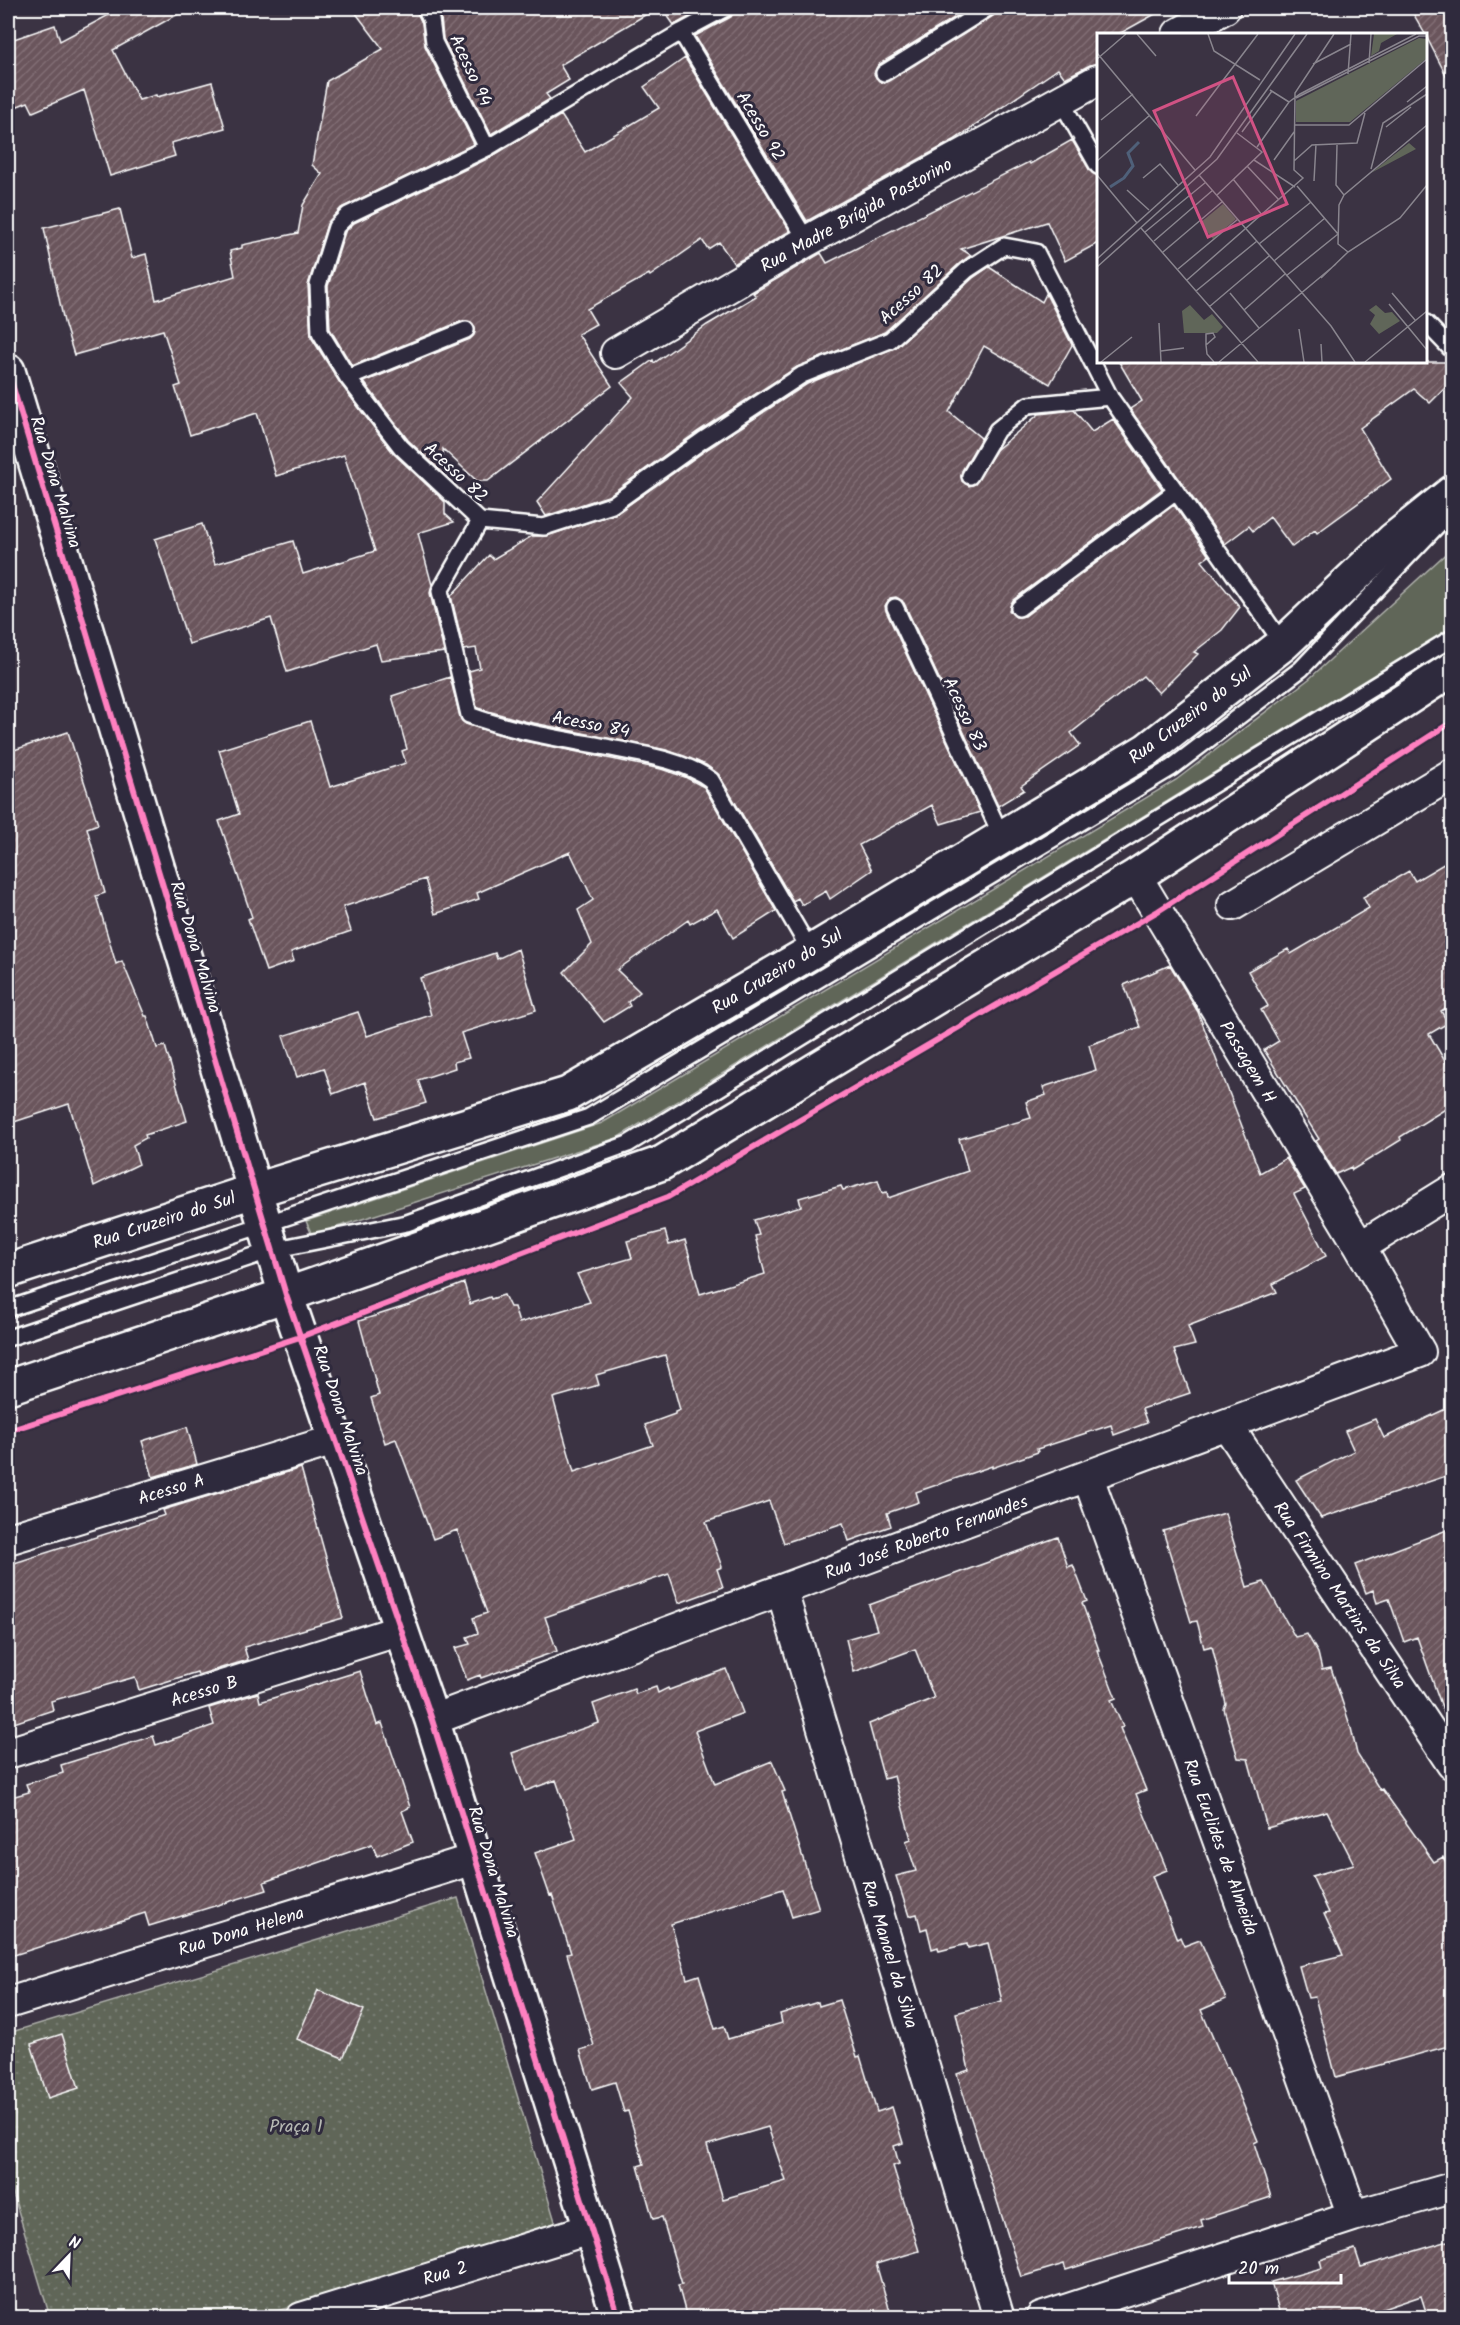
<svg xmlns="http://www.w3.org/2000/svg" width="1460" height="2325" font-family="Kalam,sans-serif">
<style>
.green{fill:#606659;stroke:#b0b2ac;stroke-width:1.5}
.park{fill:url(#park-dots);stroke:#b0b2ac;stroke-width:1.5}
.building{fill:url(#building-hatch);stroke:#fff;stroke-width:1.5;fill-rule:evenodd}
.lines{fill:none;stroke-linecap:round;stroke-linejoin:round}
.service-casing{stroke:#fff;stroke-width:20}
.minor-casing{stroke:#fff;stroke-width:34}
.tertiary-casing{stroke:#fff;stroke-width:38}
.secondary-casing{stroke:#fff;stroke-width:38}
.service{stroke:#2f2a3d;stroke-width:15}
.minor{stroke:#2f2a3d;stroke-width:30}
.tertiary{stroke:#2f2a3d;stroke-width:33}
.secondary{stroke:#2f2a3d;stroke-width:33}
.cycleway-casing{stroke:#2f2a3d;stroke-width:10}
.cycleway{stroke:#ff80c0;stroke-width:6}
.labels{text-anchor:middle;stroke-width:6;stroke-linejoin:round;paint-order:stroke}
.street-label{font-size:18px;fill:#fff;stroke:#2f2a3d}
.park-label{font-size:18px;fill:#b7bab4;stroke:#2f2a3d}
.inset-river{fill:none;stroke:#4f6079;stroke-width:3}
.inset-road{fill:none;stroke:#89858e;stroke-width:1.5}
.view{fill:#d15284;fill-opacity:0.15;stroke:#d15284;stroke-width:3}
.inset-edge{fill:none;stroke:#fff;stroke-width:3}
</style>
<defs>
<pattern id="park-dots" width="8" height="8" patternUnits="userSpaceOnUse" patternTransform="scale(1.5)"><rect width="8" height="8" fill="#606659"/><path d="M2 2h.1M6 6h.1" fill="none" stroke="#787d72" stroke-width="1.8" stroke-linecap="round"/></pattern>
<pattern id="building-hatch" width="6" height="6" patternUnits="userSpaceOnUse" patternTransform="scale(1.5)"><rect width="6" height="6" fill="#6b555c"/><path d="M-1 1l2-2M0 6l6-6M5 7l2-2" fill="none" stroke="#816e74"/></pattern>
</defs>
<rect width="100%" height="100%" fill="#3b3343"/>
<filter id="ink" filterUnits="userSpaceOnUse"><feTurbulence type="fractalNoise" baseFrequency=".0167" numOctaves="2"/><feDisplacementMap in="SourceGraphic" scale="12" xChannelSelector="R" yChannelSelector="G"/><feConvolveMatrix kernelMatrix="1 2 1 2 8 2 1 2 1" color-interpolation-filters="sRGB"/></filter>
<g filter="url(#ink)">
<path class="green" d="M1452 548V627L617 1138 312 1235 306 1221 602 1123 1176 780 1309 679Z"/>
<path class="park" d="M458 1898 557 2228 257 2317H50L8 2177V2033Z"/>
<path class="building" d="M122 8H189L113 50 139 100 156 95 157 97 212 82 225 128 171 143 175 156 110 176 84 90 33 112 28 102 8 110V41L55 25 60 41Z
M352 8H415L422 23 425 46 474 144 341 208 327 224 308 285 311 337 340 383 394 454 445 502V514L454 522 418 533 432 585 430 593 444 652 381 660 376 644 287 672 271 618 189 644 155 539 202 524 215 564 293 541 303 574 375 551 344 455 276 476 257 413 190 435 175 387 181 385 163 330 74 355 64 322 44 228 120 209 132 258 146 254 156 300 235 276 230 251 242 248V245L298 233 303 205 322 174 312 165 327 81 383 49Z
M436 8H657L560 65 569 80 546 94 550 99 491 134 443 39 441 18Z
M662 8H706L674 25Z
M736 8H970L878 65 874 74 879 81 884 83 993 16 998 8H1166L1119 34H1098V63L1090 65 1065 78 1058 69 954 140 807 221 695 36 731 17Z
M1410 8H1452V87L1425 34Z
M685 58 790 231 734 264 719 242 708 249 702 240 650 276 649 274 587 309 596 324 578 334 612 386 488 481H477L443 449 444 474 408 440 364 382 470 339 474 335 475 327 471 322 462 321 352 366 330 329 328 286 345 232 354 223 491 157 561 115 585 152 659 108 644 87Z
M1072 140 1090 171 1098 176V243L1065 261 1047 222 961 249 971 255 960 263 885 332 797 367 697 432 608 496 546 516 537 502 633 397 621 383 653 360 654 363 707 325 756 296 753 293 821 253 827 263 1029 162 1030 164Z
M989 267 1042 302 1046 294 1072 345 1050 384 984 346 949 412 981 438 962 471V481L969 486 975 484 996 450 1039 414 1074 410 1092 432 1113 419 1162 489 1013 600 1009 610 1016 617 1025 616 1174 505 1209 556 1202 561 1240 607 1222 630 1194 652 1198 654 1159 693 1143 676 1071 733 1080 745 1021 786 1024 790 998 806 904 603 896 597 890 598 885 606 886 611 980 812 941 824 932 805 859 845 872 870 830 899 826 891 802 905 798 898 793 901 719 775 706 765 666 750 524 721 477 708 469 671 480 668 476 648 464 650 451 596 489 555 493 559 532 536H547L617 513 709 448 807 384 896 347 973 278Z
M1119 362H1452V381L1430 403 1414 389 1360 428 1391 479 1317 533 1315 530 1292 547 1270 517 1253 531 1249 526 1225 544 1130 409 1142 401Z
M450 677 460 717 466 724 519 740 661 769 685 777 704 787 776 911 733 938 717 909 690 924 688 920 617 970 640 992 628 1002 630 1006 604 1022 564 972 592 944 578 910 593 900 570 852 477 893 479 899 435 914 425 879 343 907 351 931 291 952 294 961 266 971 248 919 252 917 219 821 239 814 219 750 310 721 330 787 406 763 402 751 407 749 392 696Z
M68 732 98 824 87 828 105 893 96 896 116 964 122 961 145 1016H147L157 1048 165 1046 187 1121 145 1135 146 1138 133 1145 139 1164 94 1186 69 1104 8 1124V752Z
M1452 859V1004L1441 1011 1448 1023 1429 1034 1452 1073V1105L1400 1137 1401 1140 1352 1170 1351 1167 1336 1174 1316 1141 1319 1139 1264 1050 1279 1041 1261 1010 1268 1006 1248 971 1288 949 1291 954 1369 908 1363 897 1409 871 1415 881Z
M518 949 536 1010 461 1033 469 1058 454 1062 455 1068 418 1080 426 1103 377 1118 365 1082 333 1094 324 1068 297 1077 283 1036 358 1012 367 1036 431 1015 420 978 495 953 497 959Z
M1170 965 1198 1012 1260 1173 1286 1158 1305 1189 1294 1194 1326 1256 1273 1284 1277 1292 1188 1326 1195 1345 1174 1350 1190 1393 1142 1409 1147 1423 1114 1435 1111 1425 1037 1449 1038 1452 992 1468V1466L916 1492 919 1502 887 1513 891 1526 849 1541 843 1523 784 1543 769 1501 706 1522 722 1567 717 1569 723 1587 679 1603 669 1574 545 1617 557 1651 481 1678 480 1675 467 1680 455 1648 470 1644 467 1637 478 1633 473 1618 487 1613 457 1530 433 1539 396 1439 385 1443 371 1398 379 1395 359 1321 409 1305 464 1283 470 1304 490 1297 491 1299 504 1295 510 1307H514L519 1323 590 1302 577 1274 632 1258 627 1241 665 1231 669 1245 685 1240 700 1294 765 1274 755 1236 759 1235 754 1220 801 1206 799 1198 841 1186 843 1190 878 1180 882 1193 887 1192 888 1198 968 1171 959 1139 1031 1118 1026 1102 1046 1095 1043 1087 1096 1070 1089 1045 1140 1027 1124 985ZM665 1355 680 1410 675 1412V1414L645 1425 653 1445 574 1472 553 1398 599 1385 596 1375Z
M1452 1406V1474L1321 1518 1296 1480 1354 1451 1345 1431 1375 1419 1384 1438Z
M187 1427 197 1464 153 1477 142 1441Z
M301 1468 343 1618 244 1647 248 1660 198 1675 197 1672 139 1690 135 1677 51 1701 53 1710 8 1725V1565L165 1515 163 1510Z
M1225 1513 1247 1587 1264 1582 1295 1637 1307 1634 1318 1653 1322 1670 1331 1668 1351 1728 1357 1754 1380 1790 1382 1789 1434 1862 1443 1857 1452 1873V2045L1336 2077 1315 1997 1308 1998 1299 1966 1343 1955 1324 1914 1329 1913 1312 1876 1354 1864 1327 1811 1267 1828 1248 1759 1238 1758 1224 1709 1226 1704 1212 1646 1204 1648 1197 1621 1191 1622 1163 1531Z
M1452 1528V1723L1448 1724 1417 1637 1404 1642 1389 1599 1377 1603 1373 1590 1366 1593 1355 1565Z
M1058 1537 1068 1567 1073 1565 1087 1601 1082 1603 1099 1650H1097L1116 1698 1111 1700 1123 1727 1120 1728 1146 1790 1136 1794 1167 1870 1152 1876 1177 1939 1180 1937 1184 1946 1200 1940 1226 1999 1201 2010 1226 2068 1228 2067 1258 2141 1254 2143 1271 2197 1201 2220 1203 2227 1066 2270 1064 2264 1021 2277 957 2074 969 2070 956 2013 1002 2001 988 1943 968 1948 967 1944 939 1951 938 1947 932 1949 927 1928 921 1930 917 1914 909 1916 896 1876 916 1871 906 1841 911 1839 894 1776 884 1779 869 1724 934 1698 915 1649 854 1672 846 1639 877 1630 869 1605Z
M726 1669 743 1713 695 1731 715 1784 772 1761 785 1791 782 1792 819 1909 792 1917 783 1889 671 1924 687 1979 699 1975 715 2029 724 2026 728 2039 782 2023 780 2014 818 2002 819 2006 839 2000 857 2057 860 2056 877 2112 892 2107 903 2143 894 2146 899 2164 893 2166 919 2251 876 2264 892 2318H687L678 2285 682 2284 662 2217 653 2219 638 2166 644 2164 628 2111 624 2112 615 2082 592 2089 580 2050 594 2046 567 1954 571 1953 552 1895 550 1896 535 1853 576 1839 556 1780 525 1791 512 1753 599 1723 593 1704 634 1689 636 1694 656 1687 658 1693 668 1688 669 1690ZM768 2127 786 2181 723 2199 707 2145Z
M360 1671 377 1725 382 1723 410 1807 402 1811 413 1842 377 1856 372 1844 264 1882 267 1890 149 1926 145 1913 8 1957V1798L29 1792 26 1784 63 1773 61 1765 153 1736 156 1745 214 1725 209 1708 258 1693 260 1702Z
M318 1990 364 2010 343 2058 297 2039Z
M62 2034 79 2088 48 2098 31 2044Z
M1452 2240V2318H1428L1421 2296 1356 2318H1281L1271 2282 1322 2268 1320 2260 1355 2249 1361 2267Z"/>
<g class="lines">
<g class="service-casing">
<path id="service" d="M425 8 431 20 434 42 487 148
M726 8 681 32 487 148 348 215 336 227 318 285 320 332 348 378 401 447 480 521 544 527 612 505 703 440 802 375 890 340 967 270 1004 246 1036 252 1110 397 1283 644
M681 32 807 241
M884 73 988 8
M1061 101 1098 166
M1426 323 1452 350
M348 378 466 330
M970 476 997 430 1028 405 1110 397
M480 521 440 591 469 715C515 732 563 739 611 748 642 754 686 761 711 780L811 952
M895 607 1002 837
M1019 608 1176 491
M8 1309 589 1117 1171 768 1301 669 1452 510
M8 1338 272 1250 407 1223 628 1144 1452 638"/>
</g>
<g class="minor-casing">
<path id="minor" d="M1178 34 1225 8
M616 353 807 241 1098 80
M1233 905 1452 774
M1360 1247 1452 1190
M1227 1425 1452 1764
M1088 1477 1353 2216
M8 1539 335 1440
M782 1591 999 2318
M432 1720 1420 1352 1360 1247 1136 876
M8 1753 401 1630
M8 2003 474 1859
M301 2318 590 2229
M1041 2318 1353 2216 1452 2188"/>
</g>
<g class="tertiary-casing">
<path id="tertiary" d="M8 371 286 1295 432 1720 619 2318"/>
</g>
<g class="secondary-casing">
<path id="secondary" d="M8 1271 253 1191 568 1094 811 952 1147 750 1283 644 1393 540 1452 493
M8 1387 286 1295 662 1163 1136 876 1452 669"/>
</g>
<use href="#service" class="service"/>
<use href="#minor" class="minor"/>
<use href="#tertiary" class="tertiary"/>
<use href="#secondary" class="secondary"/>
<g class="cycleway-casing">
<path id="cycleway" d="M8 371 286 1295 432 1720 619 2318
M8 1431 300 1337 668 1197 1158 911 1452 722"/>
</g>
<use href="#cycleway" class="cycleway"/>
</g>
</g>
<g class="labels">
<g class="street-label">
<text transform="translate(471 70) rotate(65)" y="6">Acesso 94</text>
<text transform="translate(761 126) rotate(59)" y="6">Acesso 92</text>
<text transform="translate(856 215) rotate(-29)" y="6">Rua Madre Brígida Pastorino</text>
<text transform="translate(911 294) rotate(-42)" y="6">Acesso 82</text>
<text transform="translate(456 472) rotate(43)" y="6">Acesso 82</text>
<text transform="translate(56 482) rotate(73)" y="6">Rua Dona Malvina</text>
<text transform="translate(965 714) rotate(65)" y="6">Acesso 83</text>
<text transform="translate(1190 715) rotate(-37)" y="6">Rua Cruzeiro do Sul</text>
<text transform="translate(591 724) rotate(11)" y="6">Acesso 84</text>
<text transform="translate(196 947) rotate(73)" y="6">Rua Dona Malvina</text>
<text transform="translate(777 971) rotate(-31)" y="6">Rua Cruzeiro do Sul</text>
<text transform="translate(1248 1062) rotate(59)" y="6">Passagem H</text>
<text transform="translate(164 1220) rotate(-18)" y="6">Rua Cruzeiro do Sul</text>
<text transform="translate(341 1410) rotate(71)" y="6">Rua Dona Malvina</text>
<text transform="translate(171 1489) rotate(-17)" y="6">Acesso A</text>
<text transform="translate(926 1537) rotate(-20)" y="6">Rua José Roberto Fernandes</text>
<text transform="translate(1340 1595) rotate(56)" y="6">Rua Firmino Martins da Silva</text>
<text transform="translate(204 1691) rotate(-17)" y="6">Acesso B</text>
<text transform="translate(1221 1847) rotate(70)" y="6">Rua Euclides de Almeida</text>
<text transform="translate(494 1872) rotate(73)" y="6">Rua Dona Malvina</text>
<text transform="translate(241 1931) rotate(-17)" y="6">Rua Dona Helena</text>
<text transform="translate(890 1954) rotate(73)" y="6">Rua Manoel da Silva</text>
<text transform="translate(445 2273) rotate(-17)" y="6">Rua 2</text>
</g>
<g class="park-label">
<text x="296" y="2132">Praça 1</text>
</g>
</g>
<g transform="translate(1097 33)">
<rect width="330" height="330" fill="#3b3343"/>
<path d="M277 1H300L284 10 282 18 274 23ZM322 5 330 6V25L253 89H199V68ZM312 110 319 116 274 140ZM126 171 139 186 116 206 103 190ZM93 272 107 287 115 281 126 294 120 300H87L85 278ZM279 272 288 280 295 279 303 288 282 301 273 291 278 282 272 277Z" fill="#606659"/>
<path class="inset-river" d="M13 154 27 145 36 133 31 120 42 109"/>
<path class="inset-road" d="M40 1 59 23M111 1 117 18 163 47M0 20 98 137M0 26 29 1M272 30 274 1M216 31 254 11M251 41 254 1M173 57 192 69M199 65 322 3H330M310 69 330 53M99 83 161 1M4 87 36 61M197 92H252L330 26M289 94 314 74M145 99 175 58M240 112 239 152 247 162M160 114 192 69 203 61 319 1M157 127 198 154M177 127 197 99M0 128 53 82M197 128 215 112 260 110 268 80M150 133 182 167M274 136 286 90 330 61M0 142 40 190M102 142 234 293 258 329M46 145 63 131 81 152M136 146 165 182M217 148 219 111M30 157 52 177M120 162 165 119 140 100M44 195 161 329M48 199 109 149M57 208 116 157M162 211 214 169M66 219 126 168M251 219 241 211 242 172 247 162 330 92M0 226 113 124 198 1M177 228 228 185M0 234 120 126 210 1M81 236 141 186M189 243 241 201 200 153M224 245 251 219 303 185 330 152M90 247 206 145 197 137 198 60 237 1M99 258 160 208M133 260 162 295M295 260 318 287M292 271 330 317M112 274 172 223M147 277 188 241M62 290 64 329M202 296 207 329M224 311 225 329M109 312 118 304 116 300 109 301V312L110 321 117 329M64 318 87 315M4 329 35 304M122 329 239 231M268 329 330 278"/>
<path class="view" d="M136 44 190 171 111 204 57 78Z"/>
<rect width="330" height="330" class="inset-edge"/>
</g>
<rect width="1460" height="2325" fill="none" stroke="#2f2a3d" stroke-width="30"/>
<rect x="15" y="15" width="1430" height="2295" fill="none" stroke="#fff" stroke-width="2" filter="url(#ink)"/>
<g transform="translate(69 2256) rotate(23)" stroke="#2f2a3d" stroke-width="4.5" paint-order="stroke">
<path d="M0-4.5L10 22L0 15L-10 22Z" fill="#ffffff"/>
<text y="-9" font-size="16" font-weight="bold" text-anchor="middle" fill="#ffffff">N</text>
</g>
<path d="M1229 2274v9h112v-9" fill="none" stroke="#ffffff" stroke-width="3"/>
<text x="1238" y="2274" font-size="18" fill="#ffffff" stroke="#2f2a3d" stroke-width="4.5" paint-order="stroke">20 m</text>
</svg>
